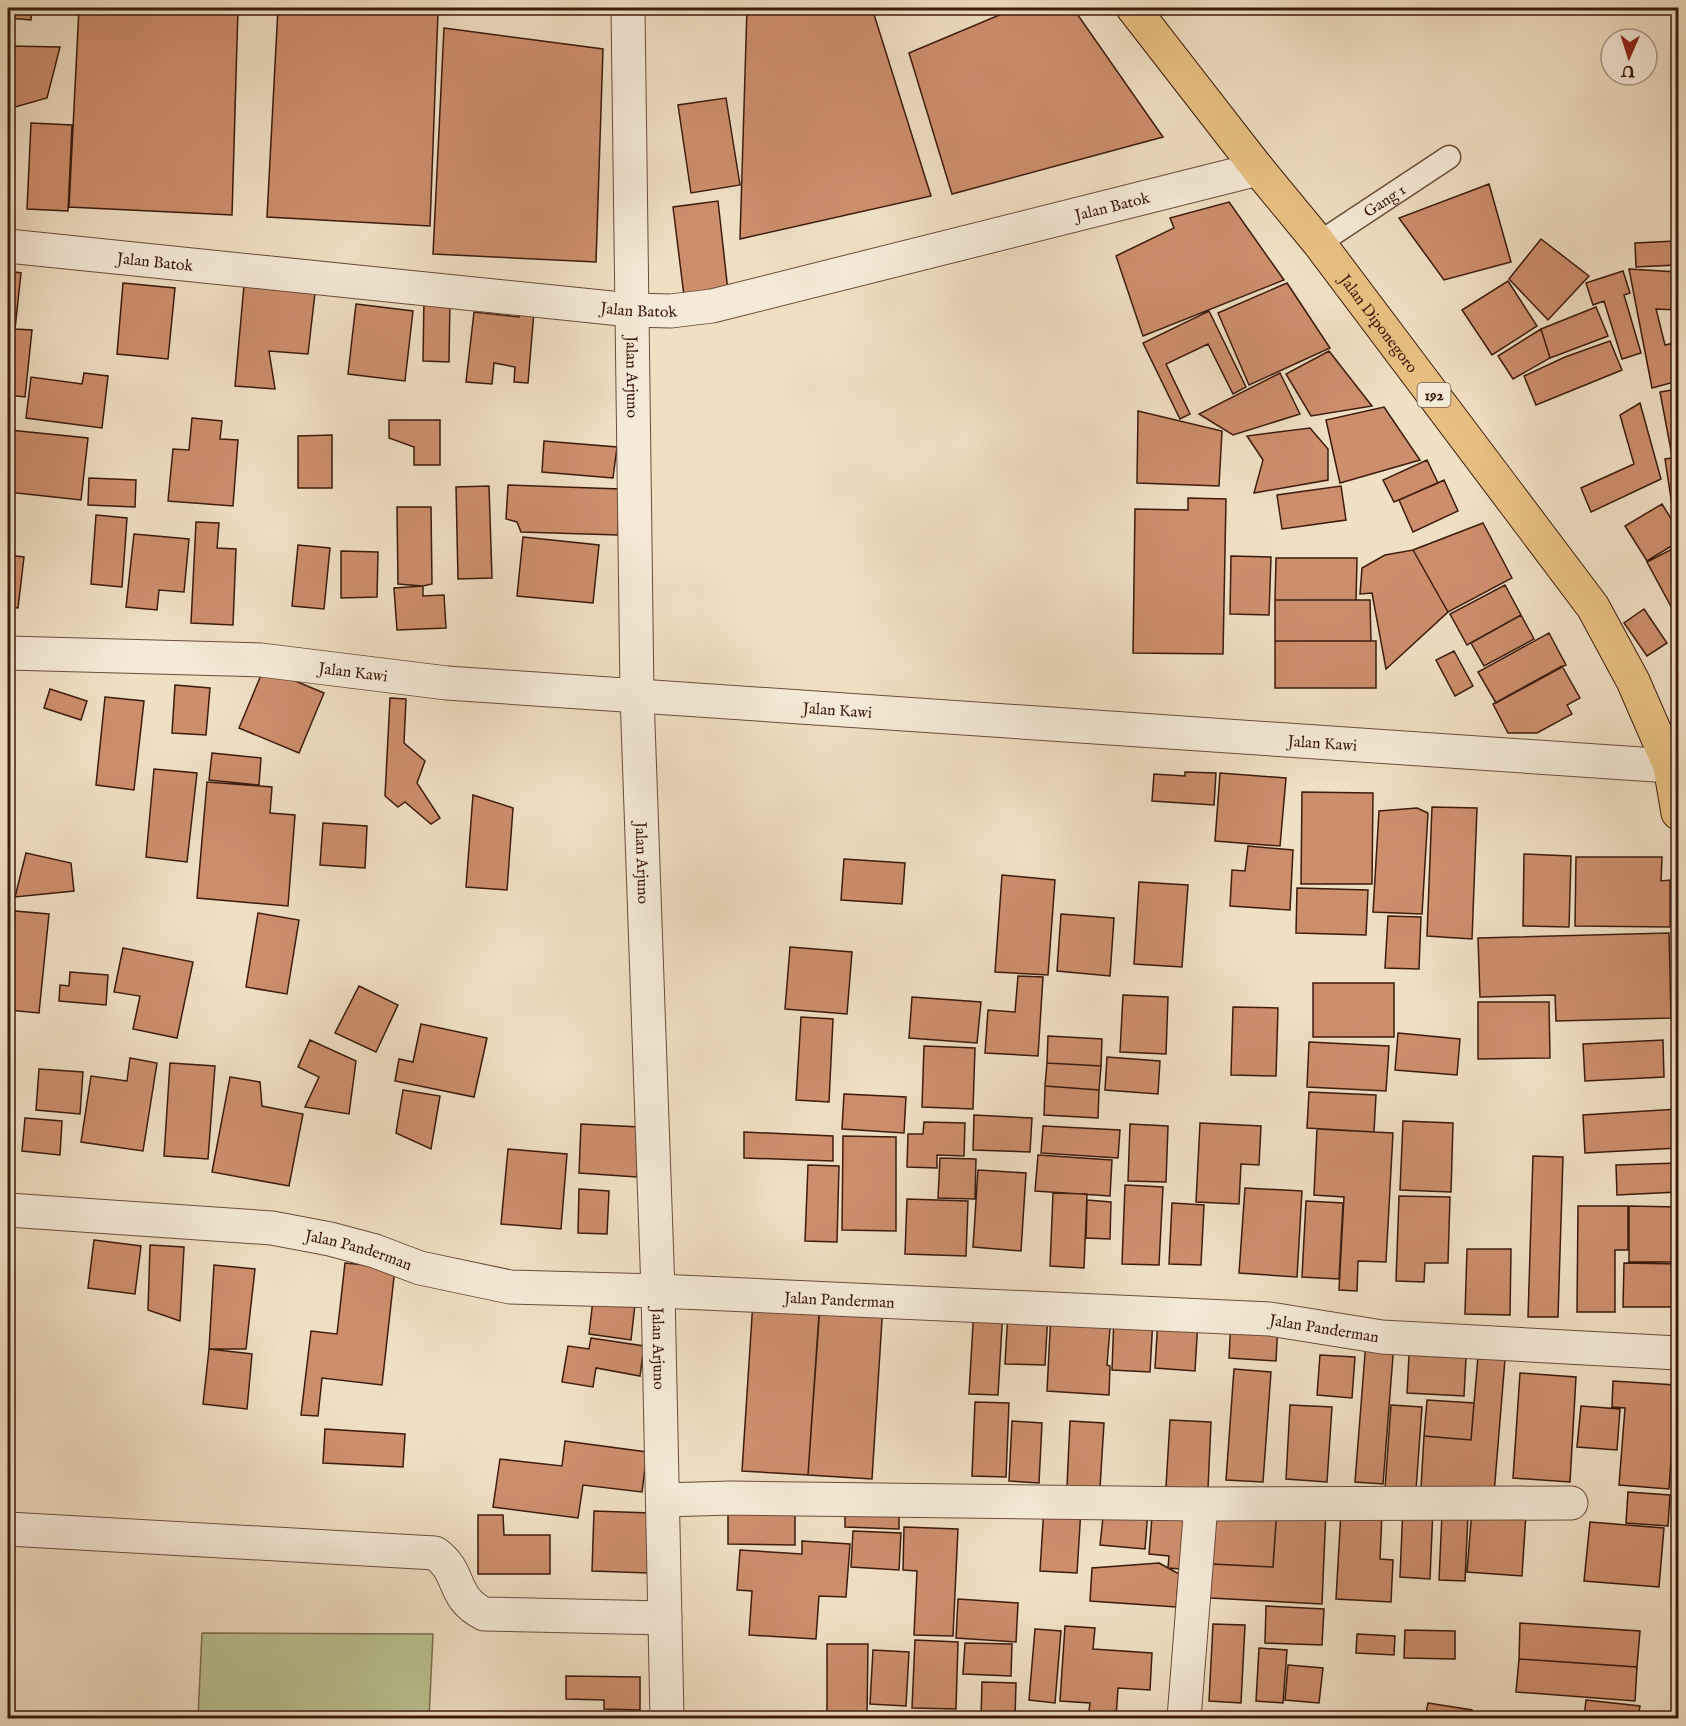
<svg xmlns="http://www.w3.org/2000/svg" width="1686" height="1726" font-family="'IM FELL English',serif">
<style>
.green{fill:#bbc192;stroke:#7c6e50;stroke-width:1.5}
.building{fill:#cd8e6c;stroke:#3d1b0d;stroke-width:1.5}
.lines{fill:none;stroke-linecap:round;stroke-linejoin:round}
.lane-casing{stroke:#6a4c3a;stroke-width:25}
.street-casing{stroke:#6a4c3a;stroke-width:35}
.primary-casing{stroke:#3d1b0d;stroke-width:35}
.lane{stroke:#f5ead8;stroke-width:22}
.street{stroke:#f5ead8;stroke-width:33}
.primary{stroke:#e8c082;stroke-width:33}
.labels{text-anchor:middle;stroke-width:5;stroke-linejoin:round;paint-order:stroke}
.shield{fill:#f5ead8;stroke:#74594a;stroke-width:1.5}
.shield-label{font-size:15px;font-weight:bold;fill:#3d1b0d}
.street-label{font-size:16px;fill:#3d1b0d;stroke:#f5ead8}
</style>
<rect width="100%" height="100%" fill="#efdfc3"/>
<filter id="stains"><feTurbulence type="fractalNoise" baseFrequency=".00333" numOctaves="4"/><feColorMatrix values="0 0 0 0 .2 0 0 0 0 .09 0 0 0 0 .02 0 0 0 .5 -.17"/></filter>
<radialGradient id="worn" r=".72"><stop offset=".6" stop-color="#630" stop-opacity="0"/><stop offset="1" stop-color="#630" stop-opacity=".3"/></radialGradient>
<path class="green" d="M202 1633 433 1634 429 1718H198Z"/>
<path class="building" d="M8 8H32L31 20 8 18Z
M79 8H238L232 215 69 207Z
M278 8H400L438 12 430 226 267 217Z
M747 8H872L931 196 740 239Z
M1016 8H1073L1163 137 952 194 909 53Z
M444 28 603 49 596 262 433 254Z
M8 46 60 47 47 98 8 109Z
M726 98 740 185 691 193 678 105Z
M31 123 72 125 68 211 27 209Z
M1489 184 1511 262 1444 280 1399 218Z
M718 201 728 291 684 296 673 207Z
M1229 202 1284 280 1143 336 1116 256 1174 228 1170 218Z
M1541 239 1589 276 1548 320 1509 279Z
M1675 241 1676 265 1636 267 1635 243Z
M1629 269 1678 272V310L1656 309 1665 345 1678 342V381L1652 388Z
M8 271 21 273 15 329 32 330 25 397 8 395Z
M1623 271 1630 293 1624 295 1641 353 1622 359 1604 301 1593 305 1586 283Z
M1508 281 1537 326 1492 355 1462 310Z
M123 283 175 288 168 359 117 354Z
M1287 283 1330 348 1249 385 1218 313Z
M244 285 315 293 308 354 269 351 275 389 235 386Z
M424 297 450 298 449 362 423 361Z
M356 304 413 311 405 381 348 374Z
M1596 307 1608 336 1550 358 1541 329Z
M519 308 534 311 528 383 514 382 515 367 494 363 492 384 466 382 474 312 519 317Z
M1209 311 1246 387 1233 394 1208 344 1166 364 1190 414 1180 419 1143 343Z
M1541 329 1550 358 1513 379 1498 356Z
M1610 341 1622 370 1536 405 1524 376 1565 357Z
M1329 351 1372 406 1311 416 1286 374Z
M84 373 108 376 102 428 26 418 31 377 82 384Z
M1280 373 1300 414 1233 435 1199 414Z
M1678 389V454L1672 456 1660 392Z
M1640 403 1661 479 1591 512 1581 488 1634 464 1620 415Z
M1384 407 1420 460 1340 483 1326 420Z
M1138 411 1222 431 1219 486 1137 483Z
M192 418 222 421 220 439 238 440 233 506 168 501 173 449 189 450Z
M389 420H440V465H414V447L389 438Z
M1310 428 1328 449V480L1254 493 1263 460 1247 436Z
M9 430 88 438 81 500 8 492Z
M332 435V488H298V436Z
M544 441 617 447 613 478 542 472Z
M1678 457V512H1673L1665 459Z
M1427 460 1438 483 1394 502 1383 480Z
M89 478 136 480 135 507 88 505Z
M1444 480 1458 511 1413 532 1399 500Z
M508 485 620 489 618 535 521 532 517 522 506 519Z
M489 486 492 578 458 579 456 487Z
M1341 486 1346 520 1282 529 1277 495Z
M1188 498 1226 499 1223 654 1133 653 1135 509 1188 510Z
M1662 504 1678 530V542L1647 561 1625 526Z
M397 507H431L432 584 423 586 398 584Z
M96 515 127 518 122 587 91 584Z
M196 522 219 523 217 548 236 549 233 625 191 623Z
M1483 523 1512 578 1448 612 1413 550Z
M134 534 189 539 184 592 159 590 157 610 126 607Z
M523 537 599 545 593 603 517 596Z
M298 545 330 548 324 609 292 606Z
M1678 546V610L1674 612 1647 562Z
M1413 550 1448 612 1386 669 1372 593 1360 594 1362 568 1385 555Z
M341 551 378 552 377 597 341 598Z
M8 555 24 557 18 608 8 607Z
M1231 556 1271 557 1269 615 1230 614Z
M1276 558H1357L1356 600H1275Z
M1505 585 1521 615 1467 645 1450 614Z
M423 586V596L444 595 446 628 397 630 394 588Z
M1275 600H1370L1371 641H1275Z
M1644 609 1667 643 1647 656 1624 623Z
M1521 615 1534 639 1484 666 1471 643Z
M1549 633 1566 665 1496 703 1478 672Z
M1275 641H1376V688H1275Z
M1454 651 1473 686 1455 696 1436 660Z
M1562 666 1580 698 1567 705 1572 714 1537 733H1508L1493 704Z
M264 668 324 693 299 753 239 728Z
M175 685 210 688 206 735 172 733Z
M50 689 87 701 81 720 44 708Z
M105 697 144 701 134 790 96 785Z
M390 698 406 699 404 743 425 761 417 783 440 818 431 824 405 802 398 807 385 796Z
M212 753 261 758 259 785 209 780Z
M154 769 197 773 187 862 146 857Z
M1185 772 1216 773 1214 805 1152 801 1154 774 1185 776Z
M1220 773 1286 778 1280 846 1215 841Z
M207 782 272 787 270 813 295 815 288 906 197 898Z
M1302 792 1373 793 1372 884H1301Z
M473 795 513 808 507 890 466 887Z
M1432 807 1477 808 1472 939 1427 936Z
M1417 808 1428 813 1422 914 1373 912 1379 811Z
M323 823 367 826 365 868 320 865Z
M1248 846 1293 850 1290 910 1230 906 1232 870 1245 871Z
M26 853 71 863 74 891 15 897Z
M1524 854 1571 856 1569 927 1523 926Z
M1576 857H1662L1661 881 1670 880V927L1575 926Z
M844 859 905 863 902 904 841 900Z
M1002 875 1055 880 1048 975 995 972Z
M1139 882 1188 885 1182 967 1134 964Z
M1297 888 1368 890 1366 935 1296 933Z
M15 911 49 914 39 1013 8 1010Z
M258 913 299 920 287 994 246 987Z
M1061 914 1114 918 1110 976 1057 971Z
M1388 916 1421 917 1419 969 1385 968Z
M1669 933 1671 1018 1556 1021 1555 995 1480 997 1478 938Z
M790 947 852 952 847 1014 785 1009Z
M123 948 193 962 177 1038 133 1029 140 996 114 992Z
M70 972 108 975 106 1005 59 1001 60 985 69 986Z
M1018 976 1043 977 1038 1056 985 1053 988 1010 1015 1012Z
M1313 983H1394V1037H1313Z
M359 986 398 1005 376 1052 335 1033Z
M1123 995 1168 997 1166 1054 1120 1052Z
M912 997 981 1002 977 1043 909 1038Z
M1478 1002H1549L1550 1058 1478 1059Z
M1233 1007 1278 1008 1276 1076 1231 1075Z
M801 1017 833 1019 829 1102 796 1100Z
M421 1024 487 1038 474 1097 395 1081 399 1059 413 1062Z
M1398 1033 1460 1039 1457 1075 1395 1070Z
M1048 1036 1102 1039 1101 1066 1047 1063Z
M310 1040 356 1061 349 1114 305 1107 319 1077 298 1067Z
M1663 1040 1664 1077 1585 1081 1583 1044Z
M1309 1042 1389 1046 1386 1091 1307 1087Z
M924 1046 975 1048 973 1109 922 1107Z
M1107 1057 1160 1061 1158 1094 1105 1090Z
M130 1058 157 1063 143 1151 81 1142 91 1076 127 1081Z
M170 1063 215 1066 208 1159 164 1156Z
M1047 1063 1101 1066 1099 1090 1045 1086Z
M39 1069 83 1072 80 1114 36 1110Z
M230 1077 260 1082 262 1106 303 1114 289 1186 212 1172Z
M1045 1086 1099 1090 1098 1118 1044 1115Z
M403 1090 440 1096 431 1149 396 1133Z
M1309 1092 1376 1095 1374 1132 1307 1128Z
M844 1094 906 1097 904 1133 842 1129Z
M1678 1109V1148L1585 1153 1583 1115Z
M974 1115 1032 1118 1030 1152 973 1150Z
M25 1118 62 1121 60 1155 22 1151Z
M1403 1121 1453 1123 1451 1192 1400 1190Z
M924 1122 965 1123 964 1156 937 1155V1168L907 1167 908 1134H923Z
M1200 1123 1261 1126 1259 1165 1241 1164 1239 1204 1196 1202Z
M581 1124 640 1127 637 1177 579 1173Z
M1130 1124 1168 1126 1166 1182 1128 1181Z
M1043 1126 1120 1130 1118 1158 1041 1153Z
M1317 1129 1393 1133 1386 1262 1358 1261 1357 1291 1339 1290 1344 1197 1314 1195Z
M744 1132 833 1136V1161L744 1158Z
M843 1136 896 1137V1231L842 1230Z
M508 1149 567 1154 561 1229 501 1224Z
M1038 1155 1112 1160 1110 1196 1035 1191Z
M1533 1156 1563 1157 1558 1317H1528Z
M940 1158 976 1159 975 1199 938 1198Z
M1678 1163V1192L1617 1195 1616 1165Z
M808 1165 839 1166 837 1242 805 1241Z
M978 1170 1026 1173 1021 1251 973 1247Z
M1125 1185 1163 1187 1159 1265 1122 1264Z
M1245 1188 1302 1191 1297 1277 1239 1273Z
M579 1189 609 1191 607 1234 578 1233Z
M1053 1193 1087 1194 1084 1268 1050 1266Z
M1399 1196 1450 1197 1448 1263H1425L1424 1282 1396 1281Z
M907 1199 968 1201 966 1256 905 1254Z
M1087 1200 1111 1202 1110 1239 1086 1238Z
M1306 1201 1343 1203 1339 1279 1302 1277Z
M1172 1203 1204 1205 1201 1265 1169 1264Z
M1578 1206H1628V1250H1615V1312H1577Z
M1629 1206 1678 1207V1262H1629Z
M94 1240 141 1246 135 1294 88 1288Z
M150 1245 184 1247 180 1321 148 1310Z
M1467 1249H1511L1510 1315 1465 1314Z
M345 1263 395 1268 382 1385 322 1378 318 1416 301 1415 311 1331 337 1334Z
M1624 1263 1678 1264V1307H1623Z
M214 1265 255 1269 246 1349H209Z
M594 1291 636 1295 631 1340 589 1334Z
M820 1300 883 1304 872 1479 808 1475Z
M753 1301 820 1305 808 1475 742 1471Z
M974 1307 1003 1309 998 1395 969 1394Z
M1008 1311 1048 1313 1045 1365 1005 1364Z
M1051 1312 1111 1316 1107 1365 1110 1366 1109 1395 1047 1391Z
M1114 1316 1153 1318 1150 1372 1112 1370Z
M1158 1318 1198 1321 1195 1371 1155 1368Z
M1231 1320 1278 1323 1276 1361 1229 1358Z
M591 1338 644 1346 640 1376 596 1368 593 1387 562 1382 568 1346 589 1349Z
M1366 1341 1394 1343 1383 1484 1355 1482Z
M209 1349 252 1354 247 1409 203 1404Z
M1320 1355 1355 1357 1352 1398 1317 1395Z
M1409 1355 1466 1358 1464 1396 1407 1393Z
M1478 1356 1505 1359 1494 1494 1421 1488 1424 1436 1471 1440Z
M1234 1369 1271 1372 1263 1482 1226 1480Z
M1520 1373 1576 1377 1570 1482 1513 1478Z
M1613 1381 1676 1385 1669 1489 1619 1485 1625 1408 1612 1407Z
M1427 1400 1474 1403 1471 1440 1424 1436Z
M975 1402 1009 1403 1006 1477 972 1476Z
M1290 1405 1332 1407 1327 1482 1286 1479Z
M1391 1405 1422 1407 1416 1490 1385 1488Z
M1581 1406 1620 1409 1617 1450 1577 1447Z
M1170 1420 1211 1422 1208 1489 1166 1487Z
M1012 1421 1042 1423 1039 1483 1009 1481Z
M1070 1421 1104 1423 1100 1488 1067 1486Z
M325 1429 405 1434 403 1467 323 1463Z
M565 1441 647 1452 642 1492 583 1485 578 1518 493 1507 500 1459 562 1466Z
M1628 1492 1670 1495 1668 1526 1626 1523Z
M1153 1504 1200 1507 1196 1570 1168 1568 1169 1556 1149 1554Z
M845 1505 899 1507V1529L845 1527Z
M1216 1505 1277 1508 1273 1567 1212 1564Z
M728 1506H795V1545L728 1544Z
M1403 1506 1433 1508 1430 1579 1400 1577Z
M1044 1507 1081 1509 1077 1573 1040 1571Z
M1104 1508 1148 1511 1145 1549 1100 1545Z
M1277 1508 1326 1510 1322 1604 1210 1598 1212 1564 1273 1567Z
M1472 1509 1526 1513 1522 1576 1467 1572Z
M594 1511 651 1513 648 1573 592 1571Z
M1341 1511 1382 1513 1380 1559 1393 1560 1391 1602 1336 1599Z
M1442 1514 1468 1515 1465 1581 1439 1580Z
M478 1515H503L504 1535H550V1574H478Z
M1590 1522 1664 1528 1659 1587 1584 1581Z
M904 1527 958 1529 953 1636 914 1635 917 1571 903 1570Z
M853 1531 901 1533 899 1570 851 1567Z
M802 1541 850 1544 846 1597 819 1596 816 1639 749 1635 752 1591 737 1590 740 1550 802 1554Z
M1159 1563 1179 1574 1176 1607 1090 1601 1092 1568Z
M958 1599 1018 1603 1016 1642 956 1638Z
M1266 1606 1324 1609 1322 1645 1265 1643Z
M1520 1623 1640 1631 1637 1667 1519 1659Z
M1213 1624 1245 1625 1241 1703 1209 1701Z
M1065 1626 1095 1628 1093 1649 1152 1653 1150 1690 1118 1688 1116 1718H1088L1090 1703 1060 1701Z
M1035 1629 1061 1631 1055 1703 1029 1700Z
M1405 1630 1455 1631V1659L1404 1658Z
M1357 1634 1395 1636 1394 1655 1356 1653Z
M915 1640 958 1642 956 1709 912 1708Z
M965 1643 1012 1644 1011 1676 963 1674Z
M827 1644H868L867 1717 827 1716Z
M1259 1648 1287 1650 1283 1703 1256 1701Z
M873 1650 909 1652 906 1706 870 1704Z
M1519 1659 1637 1667 1635 1701 1516 1692Z
M1288 1665 1323 1668 1319 1703 1285 1700Z
M566 1676 640 1677V1710L604 1709V1700L566 1699Z
M982 1682 1016 1683 1015 1718H981Z
M1586 1700 1640 1706 1638 1718H1584Z
M1428 1703 1472 1710 1471 1718H1425Z"/>
<g class="lines">
<g class="lane-casing">
<g id="lane">
<path id="s1" d="M1319 243 1449 157"/>
</g>
</g>
<g class="street-casing">
<g id="street">
<path id="s2" d="M628 8 637 695 658 1291 667 1718"/>
<path id="s3" d="M8 246 631 310 671 311 712 306 1258 169"/>
<path id="s4" d="M8 653 261 660 447 683 1670 766"/>
<path id="s5" d="M8 1210 272 1228 330 1239 375 1251 420 1268 510 1287 658 1291 1270 1319 1382 1337 1678 1353"/>
<path d="M663 1500 731 1498 1201 1504 1571 1503"/>
<path d="M8 1529 435 1553C463 1573 450 1597 484 1614L665 1618"/>
<path d="M1184 1718 1201 1504"/>
</g>
</g>
<g class="primary-casing">
<g id="primary">
<path id="s6" d="M1133 8 1258 169 1319 243 1593 607 1633 681 1670 766 1678 813"/>
</g>
</g>
<use href="#lane" class="lane"/>
<use href="#street" class="street"/>
<use href="#primary" class="primary"/>
</g>
<g class="labels">
<rect class="shield" x="1417.5" y="383" width="33" height="24" rx="4.5"/>
<g class="shield-label">
<text x="1434" y="400">192</text>
</g>
<g class="street-label">
<text dy="6" stroke="none"><textPath href="#s1" startOffset="78">Gang 1</textPath></text>
<text dy="6" stroke="none"><textPath href="#s3" startOffset="1120">Jalan Batok</textPath></text>
<text dy="6" stroke="none"><textPath href="#s3" startOffset="148">Jalan Batok</textPath></text>
<text dy="6" stroke="none"><textPath href="#s3" startOffset="634">Jalan Batok</textPath></text>
<text dy="6" stroke="none"><textPath href="#s6" startOffset="400">Jalan Diponegoro</textPath></text>
<text dy="6" stroke="none"><textPath href="#s2" startOffset="369">Jalan Arjuno</textPath></text>
<text dy="6" stroke="none"><textPath href="#s4" startOffset="346">Jalan Kawi</textPath></text>
<text dy="6" stroke="none"><textPath href="#s4" startOffset="832">Jalan Kawi</textPath></text>
<text dy="6" stroke="none"><textPath href="#s4" startOffset="1318">Jalan Kawi</textPath></text>
<text dy="6" stroke="none"><textPath href="#s2" startOffset="855">Jalan Arjuno</textPath></text>
<text dy="6" stroke="none"><textPath href="#s5" startOffset="354">Jalan Panderman</textPath></text>
<text dy="6" stroke="none"><textPath href="#s5" startOffset="840">Jalan Panderman</textPath></text>
<text dy="6" stroke="none"><textPath href="#s5" startOffset="1326">Jalan Panderman</textPath></text>
<text dy="6" stroke="none"><textPath href="#s2" startOffset="1341">Jalan Arjuno</textPath></text>
</g>
</g>
<rect width="1686" height="1726" fill="none" stroke="#efdfc3" stroke-width="30"/>
<rect x="9" y="9" width="1668" height="1708" fill="none" stroke="#3d1b0d" stroke-width="3"/>
<rect x="15" y="15" width="1656" height="1696" fill="none" stroke="#3d1b0d" stroke-width="1.5"/>
<g transform="translate(1629 57) rotate(183)"><circle r="28" fill="#f5ead8" stroke="#ab9787" stroke-width="1.5"/>
<path d="M0-4.5L10 22L0 15L-10 22Z" fill="#8f2418"/>
<text y="-9" font-size="16" font-weight="bold" text-anchor="middle" fill="#3d1b0d">U</text>
</g>
<rect width="100%" height="100%" filter="url(#stains)"/>
<rect width="100%" height="100%" fill="url(#worn)"/>
</svg>
